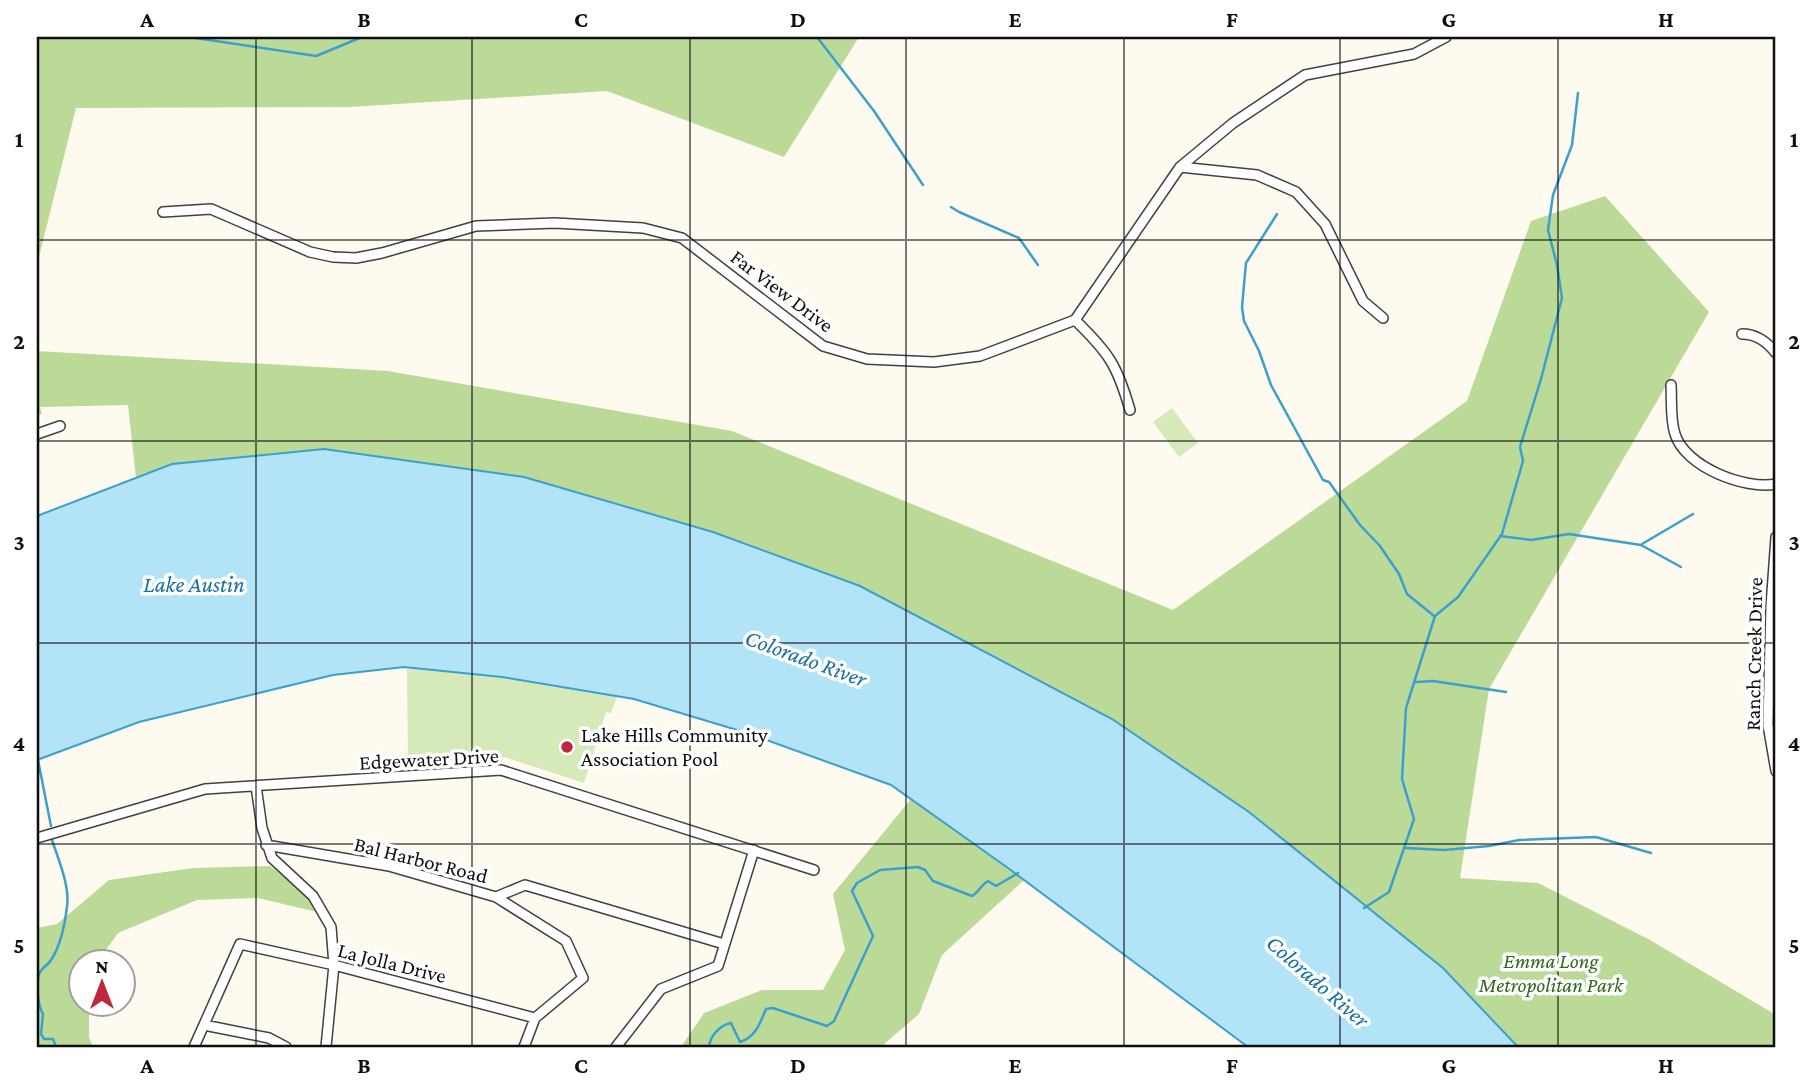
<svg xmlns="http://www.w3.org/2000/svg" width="1813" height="1084" font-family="'Crimson Pro',serif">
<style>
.green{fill:#d6e9b8}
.forest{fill:#bbda98}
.water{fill:#b3e3f6;stroke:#3ba0cd;stroke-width:2}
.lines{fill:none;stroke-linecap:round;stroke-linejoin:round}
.stream{stroke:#3ba0cd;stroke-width:2.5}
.minor-casing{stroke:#414141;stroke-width:12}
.minor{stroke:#fff;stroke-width:9}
.grid{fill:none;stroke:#0e0e0e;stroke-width:2;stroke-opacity:0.55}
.poi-dot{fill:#be263b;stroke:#fff;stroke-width:2.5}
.labels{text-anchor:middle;stroke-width:7;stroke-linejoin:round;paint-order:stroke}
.street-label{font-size:21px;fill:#0e0e0e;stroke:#fff}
.poi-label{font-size:21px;fill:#0e0e0e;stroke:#fff;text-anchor:start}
.park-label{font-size:21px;font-style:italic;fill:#33661e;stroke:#fff}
.water-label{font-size:23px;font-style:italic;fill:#1770a0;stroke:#fff}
.neatline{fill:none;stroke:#0e0e0e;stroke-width:2.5}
.grid-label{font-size:23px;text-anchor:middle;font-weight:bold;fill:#0e0e0e}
</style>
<rect width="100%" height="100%" fill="#fffaef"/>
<path class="green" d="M1172 408 1198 443 1179 457 1153 422Z
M407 668 502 677 617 696 611 713 606 712 584 783 504 757 408 764Z"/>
<path class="forest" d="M37 37H859L784 157 607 91 350 107 76 108 37 265Z
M1605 196 1709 312 1489 689 1460 878 1538 883 1650 940 1776 1015V1047H1518L1443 968 1249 812 1112 719 860 586 713 532 524 477 173 464 136 478 128 405 40 407 42 414 37 415V351L388 371 732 431 1173 610 1467 401 1531 221Z
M911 799 1024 880 942 955 919 1014 884 1044 888 1047H681L704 1013 762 990H823L845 950 833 894Z
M270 866 302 890 317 912 258 898 197 900 118 933 98 961 80 962V1004H89V1037L93 1047H37V928L57 924 109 880 193 868Z"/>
<path class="water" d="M324 449 524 477 713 532 860 586 1112 719 1249 812 1443 968 1518 1047H1248L1008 868 891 785 747 733 634 699 502 677 404 667 333 675 139 722 37 760V516L172 464Z"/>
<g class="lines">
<path class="stream" d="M189 37 316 56 362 37
M817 37 874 111 923 185
M951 207 959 212 1019 238 1038 265
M1277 214 1246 263 1242 307 1244 321 1259 351 1271 385 1323 480 1329 482 1360 525 1380 546 1399 574 1407 594 1434 616
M1500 536 1531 540 1569 534 1641 545 1681 567
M1642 544 1693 514
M1416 682 1433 681 1506 692
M37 755 51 826
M51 837C58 859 70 885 67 907 65 923 60 947 51 960 48 965 43 967 40 972 35 983 38 1006 43 1014L41 1034 44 1039H53L56 1047
M1406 848 1444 850 1489 846 1519 840 1596 837 1651 853
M1364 908 1389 892 1414 819 1402 779 1406 708 1435 616 1458 597 1502 534 1523 461 1520 447 1541 379 1562 298 1557 265 1548 230 1553 195 1572 145 1578 93
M709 1047C710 1036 720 1025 731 1023L740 1042C756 1037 760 1023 766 1009L773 1008 827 1026 834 1021 873 936 852 891 857 883 880 870 918 867 925 870 933 881 972 896C979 892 981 885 988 881L996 886 1018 873"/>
<g class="minor-casing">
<path id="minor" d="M1180 167 1257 175 1296 192 1325 224 1363 301 1383 318
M163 212 211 209 310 252 333 257 356 258 382 253 476 226 555 223 643 228 682 238 823 346 867 359 934 362 980 356 1075 320 1180 167 1233 123 1305 75 1414 54 1446 37
M1075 320C1109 353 1117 365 1130 410
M1742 334C1757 334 1767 342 1776 353
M1671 385C1672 400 1670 419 1675 434 1685 467 1745 490 1776 484
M37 434 60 426
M1776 537 1771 606 1768 725 1776 771
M256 786 262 828 272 858 313 896 331 927 334 965 326 1047
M37 838 205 789 501 770 814 870
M266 845 389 866 496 897 525 885 724 944
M496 897 566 941 583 978 535 1018 524 1047
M204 1025 269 1038 286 1047
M194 1047 240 944 334 965 535 1018
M616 1047 661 989 718 966 754 850"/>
</g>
<use href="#minor" class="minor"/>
</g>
<path class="grid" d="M256 37V1047M472 37V1047M690 37V1047M906 37V1047M1124 37V1047M1340 37V1047M1558 37V1047M37 240H1776M37 441H1776M37 643H1776M37 844H1776"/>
<circle class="poi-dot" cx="567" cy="747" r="7"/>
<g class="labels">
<g class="street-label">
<text transform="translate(782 291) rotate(37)" y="7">Far View Drive</text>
<text transform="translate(1754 654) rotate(-89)" y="7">Ranch Creek Drive</text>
<text transform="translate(429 759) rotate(-3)" y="7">Edgewater Drive</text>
<text transform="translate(421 860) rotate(14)" y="7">Bal Harbor Road</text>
<text transform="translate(392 963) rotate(14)" y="7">La Jolla Drive</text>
</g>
<g class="poi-label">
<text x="581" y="742">Lake Hills Community<tspan x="581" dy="24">Association Pool</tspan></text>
</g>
<g class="park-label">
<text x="1551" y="968">Emma Long<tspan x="1551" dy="24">Metropolitan Park</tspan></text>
</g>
<g class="water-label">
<text x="194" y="592">Lake Austin</text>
<text transform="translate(806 658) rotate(20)" y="8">Colorado River</text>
<text transform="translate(1318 981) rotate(41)" y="8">Colorado River</text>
</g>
</g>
<rect width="1813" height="1084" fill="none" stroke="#ffffff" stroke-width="77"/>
<g transform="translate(102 983)"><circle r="33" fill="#ffffff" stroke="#9f9f9f" stroke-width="2"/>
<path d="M0-5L12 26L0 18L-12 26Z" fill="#be263b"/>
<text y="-10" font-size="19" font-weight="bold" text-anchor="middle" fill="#0e0e0e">N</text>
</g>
<rect x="38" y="38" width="1736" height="1008" class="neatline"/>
<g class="grid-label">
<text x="147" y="27">A</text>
<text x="364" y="27">B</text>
<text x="581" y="27">C</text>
<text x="798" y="27">D</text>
<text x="1015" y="27">E</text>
<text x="1232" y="27">F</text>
<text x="1449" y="27">G</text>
<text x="1666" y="27">H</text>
<text x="19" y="147">1</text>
<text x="1794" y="147">1</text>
<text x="19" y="349">2</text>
<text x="1794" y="349">2</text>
<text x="19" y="550">3</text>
<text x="1794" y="550">3</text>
<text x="19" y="751">4</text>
<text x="1794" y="751">4</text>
<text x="19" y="953">5</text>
<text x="1794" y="953">5</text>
<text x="147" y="1073">A</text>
<text x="364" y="1073">B</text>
<text x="581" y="1073">C</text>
<text x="798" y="1073">D</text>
<text x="1015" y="1073">E</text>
<text x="1232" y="1073">F</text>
<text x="1449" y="1073">G</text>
<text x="1666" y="1073">H</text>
</g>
</svg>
